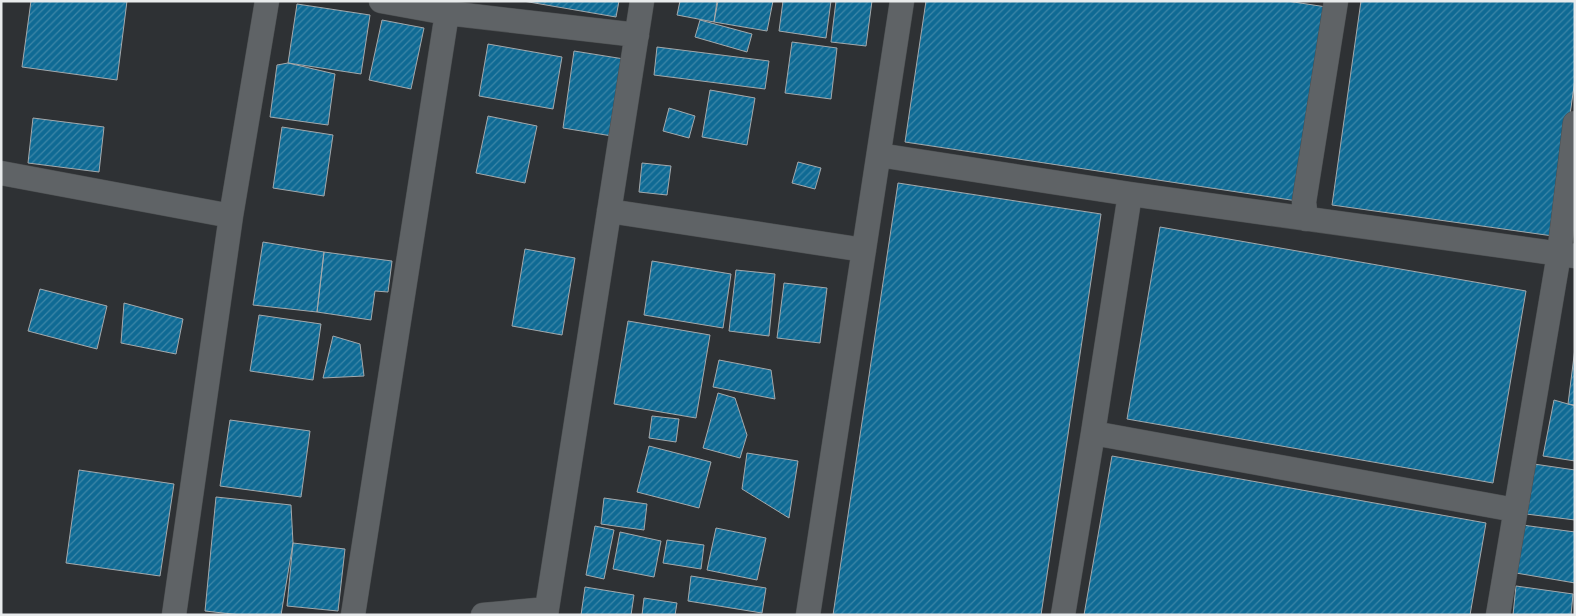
<svg xmlns="http://www.w3.org/2000/svg" width="1576" height="616" font-family="'Crimson Pro',serif">
<style>
.building{fill:url(#building-hatch);stroke:#a4a9ac}
.lines{fill:none;stroke-linecap:round;stroke-linejoin:round}
.minor-casing{stroke:#4d5052;stroke-width:25}
.minor{stroke:#5f6366;stroke-width:24}
</style>
<defs>
<pattern id="building-hatch" width="6" height="6" patternUnits="userSpaceOnUse" patternTransform="scale(1.25)"><rect width="6" height="6" fill="#0f6a94"/><path d="M-1 1l2-2M0 6l6-6M5 7l2-2" fill="none" stroke="#3e87a8"/></pattern>
</defs>
<rect width="100%" height="100%" fill="#2e3134"/>
<path class="building" d="M31 1H127L117 80 22 67Z
M523 1H619L616 17Z
M680 1H717L714 22 677 15Z
M718 1H773L767 31 714 22Z
M783 1H831L826 38 779 31Z
M836 1H872L866 46 831 42Z
M926 1H1287L1333 8 1304 202 905 142Z
M1361 1H1575V79L1553 236 1332 205Z
M297 4 370 15 361 74 288 63Z
M382 20 424 28 411 89 369 80Z
M700 20 752 34 747 52 695 37Z
M792 42 837 48 831 99 785 93Z
M488 44 562 57 553 109 479 96Z
M657 47 769 61 765 89 654 75Z
M574 51 624 59 612 136 563 128Z
M288 63 335 74 328 125 270 117 277 65Z
M710 90 755 98 747 145 702 137Z
M669 108 695 116 689 138 663 131Z
M488 116 537 126 525 183 476 173Z
M33 118 104 127 99 172 28 163Z
M282 127 333 135 324 196 273 188Z
M798 162 821 168 815 189 792 183Z
M642 163 671 166 667 195 639 192Z
M898 183 1101 214 1041 615H833Z
M1160 227 1526 291 1493 483 1127 419Z
M263 242 324 252 317 312 253 305Z
M525 249 575 258 562 335 512 326Z
M324 252 392 261 388 292 375 291 371 320 317 312Z
M652 261 731 274 723 328 644 315Z
M736 270 775 274 769 336 729 331Z
M784 283 827 288 820 343 777 338Z
M40 289 107 306 97 349 28 331Z
M124 303 183 319 176 354 121 343Z
M259 315 321 324 313 380 250 371Z
M628 321 710 335 696 418 614 404Z
M333 336 360 344 364 376 323 378Z
M1575 348V405L1568 404Z
M719 360 771 370 775 399 713 387Z
M718 393 735 398 747 435 740 458 703 448Z
M1554 400 1575 406V461L1543 456Z
M652 416 679 419 676 442 649 438Z
M230 420 310 431 301 497 220 486Z
M649 446 711 462 699 508 637 492Z
M747 453 798 461 789 518 742 489Z
M1112 456 1486 523 1470 615H1084Z
M1534 464 1575 470V520L1526 514Z
M79 470 174 484 160 576 66 563Z
M216 497 291 505 293 543 281 615H241L205 611Z
M604 498 647 504 644 530 601 524Z
M1522 525 1575 532V583L1516 573Z
M595 526 614 530 604 579 586 575Z
M716 528 766 538 757 580 707 570Z
M620 532 661 541 654 577 613 569Z
M667 540 704 545 701 569 663 563Z
M293 543 345 549 338 611 287 606Z
M691 576 766 588 762 613 688 601Z
M1516 586 1573 594 1571 615H1513Z
M585 587 634 595 631 615H581Z
M644 598 677 603 675 615H642Z"/>
<g class="lines">
<g class="minor-casing">
<path id="minor" d="M381 1 447 13 637 35
M879 155 1130 194 1575 256
M1 173 231 216
M609 211 864 250
M1306 219 1304 202 1336 1
M1093 433 1515 510
M174 615 231 216 267 1
M353 615 447 13
M483 615 547 609
M546 615 642 1
M808 615 902 1
M1063 615 1093 433 1130 194
M1498 615 1559 254 1575 123"/>
</g>
<use href="#minor" class="minor"/>
</g>
<rect width="1576" height="616" fill="none" stroke="#e8ebec" stroke-width="5"/>
</svg>
